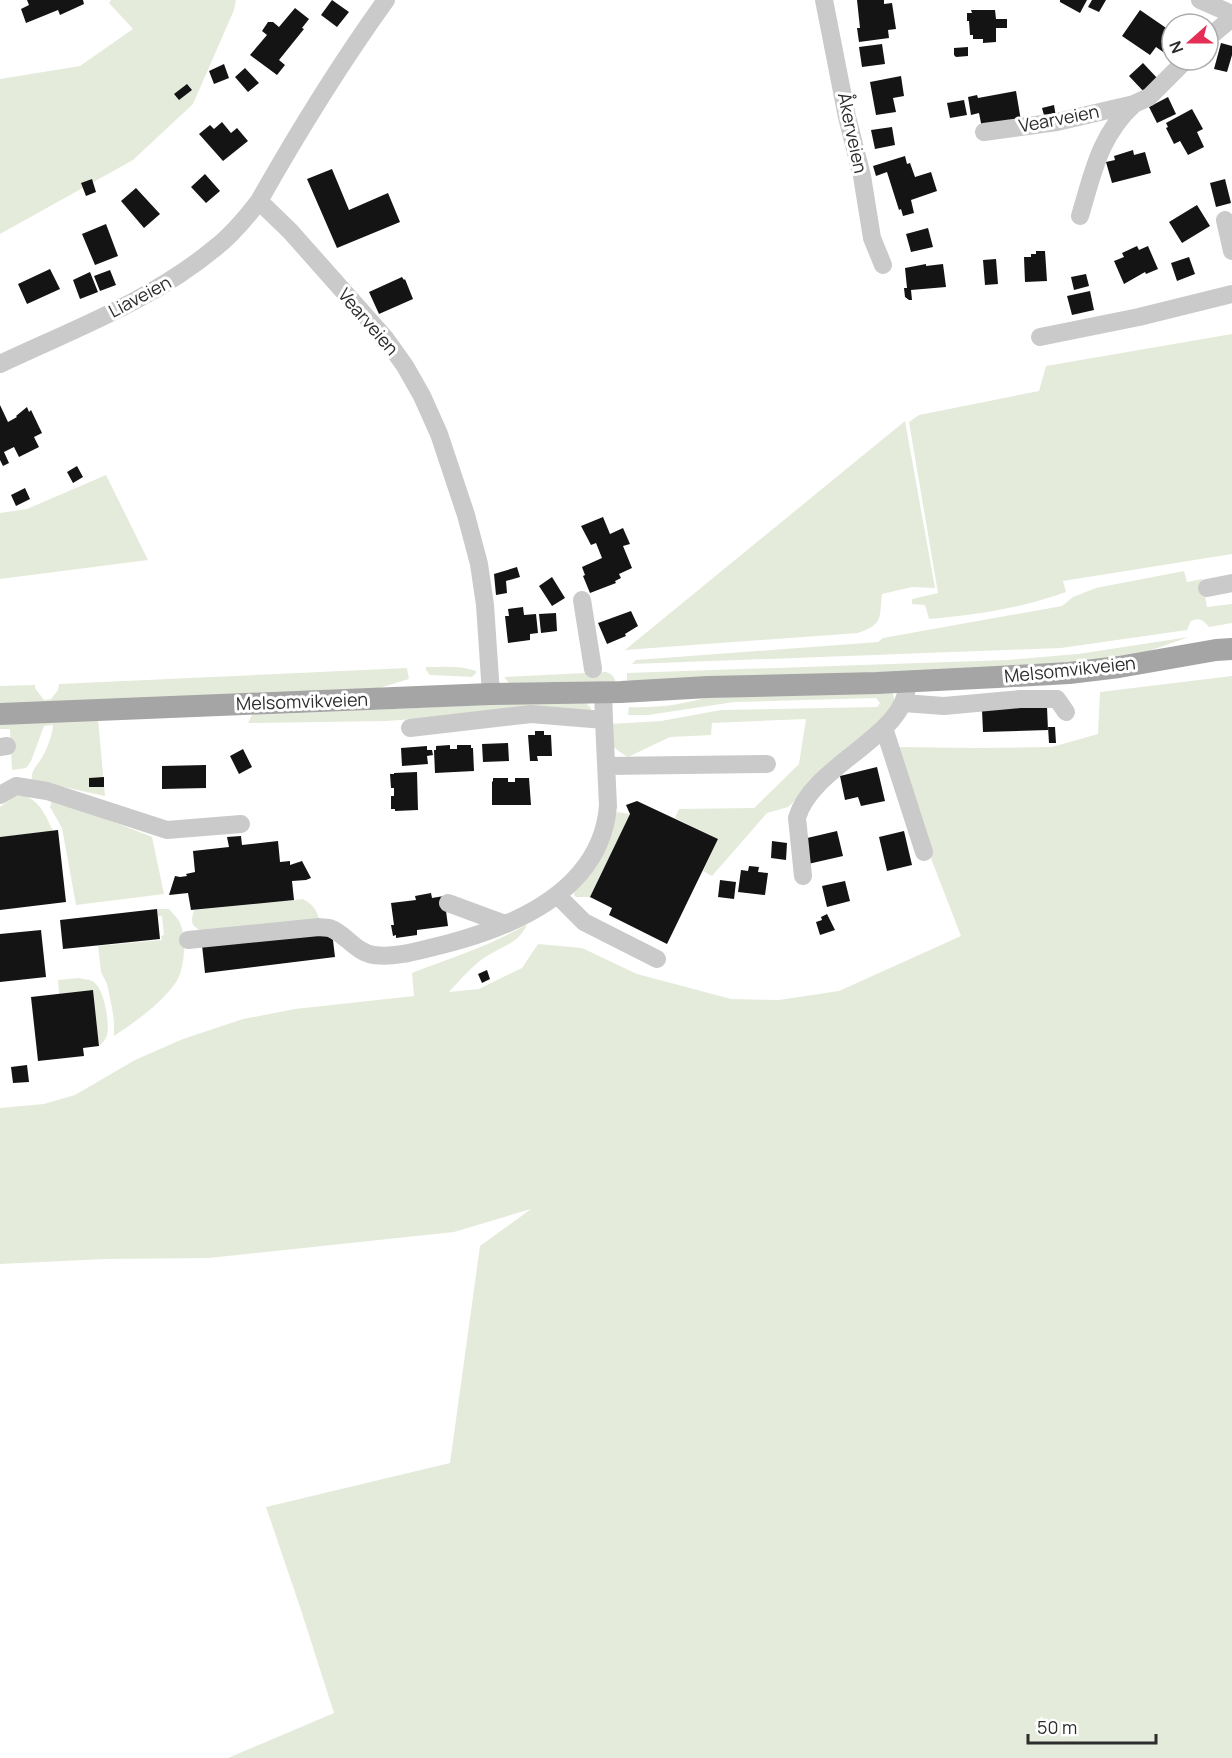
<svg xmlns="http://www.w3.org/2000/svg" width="1232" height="1758" font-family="Manrope,sans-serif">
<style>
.green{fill:#e5ebda}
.building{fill:#141414}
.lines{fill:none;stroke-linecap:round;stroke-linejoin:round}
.minor{stroke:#cacaca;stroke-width:18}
.major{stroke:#a5a5a5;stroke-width:22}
.labels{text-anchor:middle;stroke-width:6;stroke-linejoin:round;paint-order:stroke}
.street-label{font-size:18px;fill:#2d2d2d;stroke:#fff}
</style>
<rect width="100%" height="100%" fill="#fff"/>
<path class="green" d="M111 0H236L234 10 193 104 133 160 0 234V79L80 66 133 29 109 3Z
M1232 334V554L1063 581 1066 592C1022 608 975 615 929 619L925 605 912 604V599L938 593 909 422 919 415 1039 391 1046 366Z
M905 421 935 588 912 587 882 594C879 618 884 624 858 633L625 650Z
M106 475 148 560 0 579V513L27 509Z
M1184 571 1187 582 1202 579 1207 607 1232 604V623L1209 627C1203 620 1200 617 1191 621L1187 630 1061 648 632 664 636 660 878 642 883 638 1062 606 1073 597 1096 588Z
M1189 637 1143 653 1065 664 946 671 630 681 627 680V673L1007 660 1078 654Z
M426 667C443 667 460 665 476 671V673L472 677 430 675 426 670Z
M407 668 409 679 373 690 0 704V686L35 685V688L44 700 51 699 58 690 59 684Z
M606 672 611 674 615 679V681L509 683 504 677Z
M1232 676V1758H228L334 1713 300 1607 266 1507 450 1463 480 1246 531 1209 454 1232 209 1258 105 1259 0 1264V1108L44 1104 75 1095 135 1060 183 1039 243 1019 295 1009 414 996 412 973C450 958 491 946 527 924 520 943 502 946 487 956 475 963 459 981 449 992L479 989 522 968 538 944 582 948 637 974 731 999 779 1000 839 991 961 936 920 830 897 747 978 748 1052 747 1098 734 1100 692Z
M892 691 896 705 868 734 788 807 767 813 712 876 703 871 718 839 675 818 679 809 754 808 799 764 806 719 712 723 711 735 670 737 628 757C610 747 611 743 610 724L661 721 721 710 877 707 880 703 876 698 734 702 648 715H628L629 707C657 708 679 705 705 698Z
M584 701 591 708V711L514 712 386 721 248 723 252 715Z
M98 719 105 796 32 780C30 770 40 763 44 754 48 746 53 733 53 725L44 726 31 761 26 768 12 770 10 729H0V723Z
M24 795C41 803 45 814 53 831L0 837V807L14 796Z
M55 799 152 837 164 894 76 905 62 828 50 807 52 800Z
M617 812 630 814 590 897H576L574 895V891L596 862Z
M303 899C312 904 318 910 319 921L202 931C190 926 191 921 194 910Z
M157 909H169C173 914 178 918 180 923 187 939 185 972 174 985 158 1006 135 1022 114 1036V1021L112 1008 107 984 101 972 98 946 162 940 161 936 164 935 162 916H158Z
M78 978C82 979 88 979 92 981 104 986 110 1023 107 1035 106 1039 102 1044 99 1046L93 990 59 994 58 980Z"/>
<path class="building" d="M27 0H83L84 4 60 15 58 10 26 23 21 9 29 5Z
M332 0 349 12 337 27 321 15Z
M857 0H884V4L892 3 896 29 888 30 889 38 859 42 857 28H860Z
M1060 0H1087L1080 13 1060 2Z
M1092 0H1106L1099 12 1088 7Z
M295 8 309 19 302 28 304 29 279 60 285 65 277 75 250 55 267 35 262 31 268 22H273L279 27Z
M971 10H995L996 19H1007V28H996V42L983 43V39H973V35H970L969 21H967V13H972Z
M1140 10 1172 32V44L1166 54 1156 47 1150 55 1122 36Z
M1221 43 1232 46V55L1227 72 1214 69Z
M882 44 885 64 862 67 859 47Z
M968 47V56L956 57 954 55V48Z
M1143 63 1158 79 1145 93 1129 76Z
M224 64 229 78 214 84 209 71Z
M245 68 259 83 248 92 235 77Z
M901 76 904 96 893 98 896 112 876 115 870 82Z
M187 84 192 90 179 100 174 94Z
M1016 91 1021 121 982 128 979 113 971 115 968 97 977 95 978 98Z
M1168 97 1176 114 1157 123 1149 107Z
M964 100 967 115 950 118 947 103Z
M1054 105 1056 117 1045 119 1042 108Z
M1192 109 1203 129 1197 132 1204 147 1188 155 1180 141 1174 144 1166 128 1168 127 1166 123Z
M222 122 231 133 237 128 248 141 223 161 199 134 210 125 214 129Z
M892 127 895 145 875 149 871 130Z
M1133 150 1134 155 1145 152 1151 173 1112 183 1106 162 1115 160 1114 156Z
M905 156 907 164 910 163 915 177 931 172 937 191 911 200 914 213 903 216 901 209 899 210 887 172 876 176 873 166Z
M332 169 349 210 388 193 400 222 337 248 307 179Z
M205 174 220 191 206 203 191 187Z
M92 179 96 192 86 196 81 183Z
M1225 179 1231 203 1216 207 1210 183Z
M136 188 160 214 144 228 121 201Z
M1197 205 1210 226 1182 243 1169 222Z
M106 224 118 256 95 265 82 234Z
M928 228 933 247 911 252 906 234Z
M1137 246 1139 250 1148 246 1158 269 1146 274 1145 272 1124 284 1114 261 1124 257 1122 253Z
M1036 251H1045L1047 281 1025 282 1024 257H1031V254H1036Z
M1189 257 1195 274 1177 281 1171 263Z
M996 259 998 284 985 285 983 260Z
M926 264V266L943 264 946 287 911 290 912 300H909L905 297 904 288H907L905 268Z
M50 269 60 289 27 304 18 284Z
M110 270 116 285 100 291 94 276Z
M90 272 98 292 80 299 73 280Z
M1086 274 1089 286 1074 290 1071 277Z
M402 277 404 280 405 279 413 299 379 314 369 292Z
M1090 291 1094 310 1072 315 1067 296Z
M0 405 8 422 17 417 16 416 27 407 29 412 31 410 42 433 34 437 39 447 19 457 14 447 4 452 9 463 3 466 0 460Z
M77 466 83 477 73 483 67 472Z
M25 488 30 499 16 506 11 495Z
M603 517 610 534 623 528 630 544 623 546 632 568 619 574 621 578 615 581 616 583 590 593 583 576 585 575 582 567 602 558 596 543 591 545 581 526Z
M517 567 520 577 506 581 507 593 496 595 494 574Z
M552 577 565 598 552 606 539 586Z
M523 607 524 615 536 614 538 633 530 634V640L508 643 505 616H509L508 609Z
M631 611 638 626 625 634 626 636 607 644 598 623Z
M556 613 557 631 541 633 539 614Z
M1021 703V708L1047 707 1048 730 983 732 982 710Z
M1048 727H1055L1056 743H1049Z
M535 731H544V735H551L552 756H537L538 761H530L528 735H535Z
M508 743 509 761 483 762 482 744Z
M450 745V749H457V745H471V748H473L474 771 435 773 434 750H436V746Z
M427 746V750H432L433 755 427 756 428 764 402 766 401 748Z
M243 749 252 767 239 774 230 756Z
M206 765V788L162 789V766Z
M877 767 885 801 861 806 858 797 845 800 840 776Z
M417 772 418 810 395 811V809H391V796H394V788H391L390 774H394V773Z
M104 777V787H89V778Z
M493 778H508V782H515V778H529L531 805H492V782L493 781Z
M637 801 718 839 667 944 609 915 612 908 590 897 630 814 626 805Z
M58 830 66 902 0 910V837Z
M837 831 843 856 808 864 803 839Z
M904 831 912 865 887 871 879 837Z
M241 836 242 845 278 841 280 862 290 861V865L302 861 311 878 306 880 292 881 294 900 191 910 188 893 169 895 175 876 180 877 187 876 186 874 195 872 193 851 229 847 227 837Z
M772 841 787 843 786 860 771 858Z
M749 866 759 867 758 872 768 873 765 895 738 892 741 870 748 871Z
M720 880 736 882 734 899 718 897Z
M845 881 850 901 827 907 822 886Z
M431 893 432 898 444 896 448 926 417 930V935L396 938V935L393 936 391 925H394L391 903 416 900 415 896Z
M157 909 160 939 63 949 60 920Z
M827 914 835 930 820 935 816 922 822 920 821 917Z
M41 930 46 977 0 982V934Z
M332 932 335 957 205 973 202 945Z
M487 970 490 979 482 983 478 974Z
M93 990 99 1046 83 1048 84 1056 38 1061 31 997Z
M27 1065 29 1082 13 1083 11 1067Z"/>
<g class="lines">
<path class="minor" d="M386 0C340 64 298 132 259 201L290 231 385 338 405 366 422 396 439 434 466 515 479 564 485 605 491 694
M824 0 847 117 862 176 872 238 883 265
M1200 0 1232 14
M1208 38 1232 18
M984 132 1057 122 1134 104 1149 97 1186 60
M1080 216C1093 173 1099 136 1134 104
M1225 220 1232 251
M1040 337 1139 317 1232 294
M0 364C74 329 151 301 215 248 232 235 246 218 259 201
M1207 588 1232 583
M582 600 593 669
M903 703 944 706 1020 699H1057L1066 712
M410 728 531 714 604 720 603 692
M884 728 924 852
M0 747 7 746
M606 766 767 764
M0 795 16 786 47 791 167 830 241 824
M803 876 797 818C812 764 910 735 907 682
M558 896 584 922 657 959
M448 903 505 924
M188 940 319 927C323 928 328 927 332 929 347 936 357 953 374 955 397 958 420 950 442 945 514 927 601 891 608 806L604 720"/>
<path class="major" d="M0 714 491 694 621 692 708 687 877 683 997 677 1069 673 1119 667 1216 650 1232 649"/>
</g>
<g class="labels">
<g class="street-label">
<text transform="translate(1059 119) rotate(-11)" y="6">Vearveien</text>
<text transform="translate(852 133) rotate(78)" y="6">Åkerveien</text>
<text transform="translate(140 297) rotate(-28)" y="6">Liaveien</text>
<text transform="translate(368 322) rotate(49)" y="6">Vearveien</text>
<text transform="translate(1070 670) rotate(-6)" y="6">Melsomvikveien</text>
<text transform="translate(302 702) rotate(-2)" y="6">Melsomvikveien</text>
</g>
</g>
<g transform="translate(1190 42) rotate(249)"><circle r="28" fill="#ffffff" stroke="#ababab" stroke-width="1.5"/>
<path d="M0-4.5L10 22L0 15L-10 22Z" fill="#e52e55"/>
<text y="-9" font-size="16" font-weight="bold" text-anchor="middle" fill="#2d2d2d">N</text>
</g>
<path d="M1028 1734v9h128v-9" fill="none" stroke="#2d2d2d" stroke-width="3"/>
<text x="1037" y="1734" font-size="18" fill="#2d2d2d" stroke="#ffffff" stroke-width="4.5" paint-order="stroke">50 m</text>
</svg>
